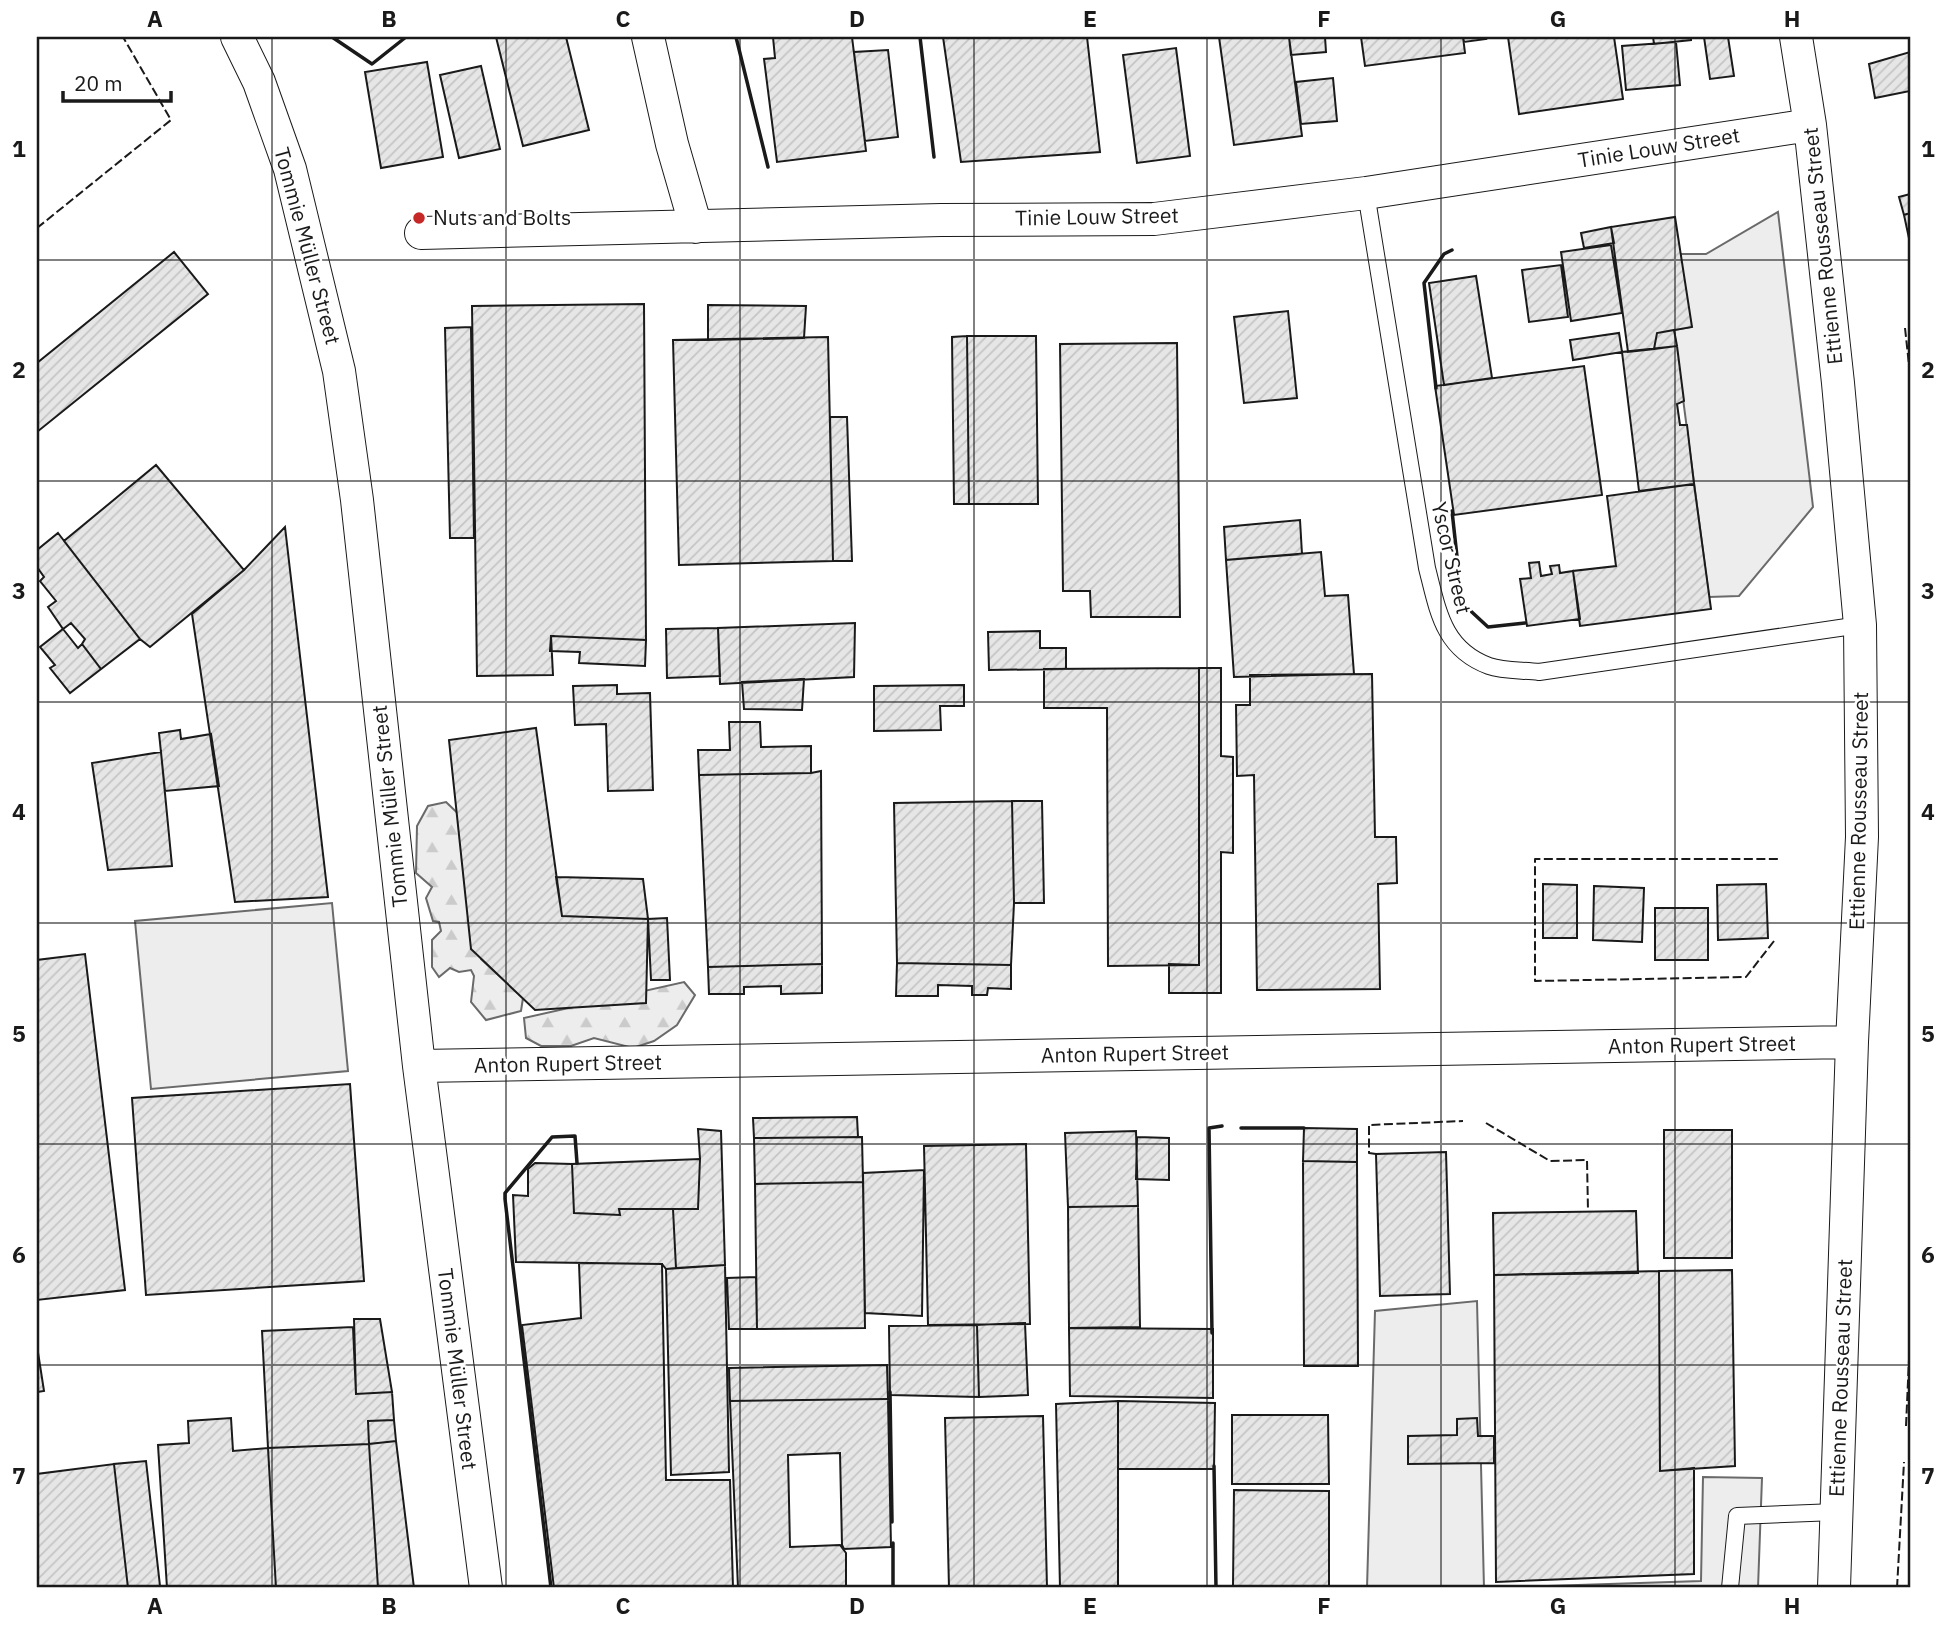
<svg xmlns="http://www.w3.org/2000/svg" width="1947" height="1625" font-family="'IBM Plex Sans',sans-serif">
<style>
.forest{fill:url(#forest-firs);stroke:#6a6a6a;stroke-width:2}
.built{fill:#ededed;stroke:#6a6a6a;stroke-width:2}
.building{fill:url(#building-hatch);stroke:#1a1a1a;stroke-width:2}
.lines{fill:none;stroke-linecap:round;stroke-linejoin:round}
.lane-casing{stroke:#1a1a1a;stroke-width:18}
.street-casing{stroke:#1a1a1a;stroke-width:34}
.lane{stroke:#fff;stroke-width:16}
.street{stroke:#fff;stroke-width:32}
.fence{stroke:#1a1a1a;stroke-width:2;stroke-dasharray:9 3.5;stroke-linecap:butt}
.wall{stroke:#1a1a1a;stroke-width:3.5}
.grid{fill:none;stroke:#1a1a1a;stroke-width:2;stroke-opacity:0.55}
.poi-dot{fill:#c62828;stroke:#fff;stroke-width:2.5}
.labels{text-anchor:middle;stroke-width:5;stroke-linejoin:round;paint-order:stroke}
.street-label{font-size:21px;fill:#1a1a1a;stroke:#fff}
.poi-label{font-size:21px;fill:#1a1a1a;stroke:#fff;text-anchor:start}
.neatline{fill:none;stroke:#1a1a1a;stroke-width:2.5}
.grid-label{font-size:23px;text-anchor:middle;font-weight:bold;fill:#1a1a1a}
</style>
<defs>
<pattern id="forest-firs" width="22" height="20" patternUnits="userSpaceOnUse" patternTransform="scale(1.75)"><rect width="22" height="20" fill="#ededed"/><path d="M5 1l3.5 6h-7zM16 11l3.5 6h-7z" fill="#cbcbcb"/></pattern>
<pattern id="building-hatch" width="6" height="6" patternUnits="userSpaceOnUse" patternTransform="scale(1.75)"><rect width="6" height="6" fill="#e6e6e6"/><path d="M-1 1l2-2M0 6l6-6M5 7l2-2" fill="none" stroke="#c5c5c5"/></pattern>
</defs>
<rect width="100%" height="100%" fill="#fff"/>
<path class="forest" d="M446 802 469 824 481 959 523 998 521 1011 486 1020 471 1002 474 976 471 970 459 972 450 968 439 977 432 967V940L441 931 439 922 433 921 426 898 432 887 416 873 417 826 428 806Z
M684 982 695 995 677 1025 654 1041 633 1048 594 1038 571 1046H541L526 1038 524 1018Z"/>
<path class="built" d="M1778 212 1813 507 1739 596 1709 597 1674 330 1691 327 1680 254H1706Z
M332 903 348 1071 151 1089 135 921Z
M1477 1301 1484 1588 1701 1581 1703 1477 1762 1478 1758 1588H1367L1375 1311Z"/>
<path class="building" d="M496 37H566L589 130 523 146Z
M773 37H852L866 151 777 162 764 59 775 58Z
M943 37H1087L1100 152 961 162Z
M1219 37H1289L1302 136 1234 145Z
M1289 37H1325L1326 52 1291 55Z
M1361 37H1463L1465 53 1365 66Z
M1463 37H1485L1486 39 1464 42Z
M1508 37H1614L1623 99 1519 114Z
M1653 37H1691V40L1654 44Z
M1704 37H1728L1734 76 1710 79Z
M1676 42 1680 85 1626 90 1622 46Z
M1176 48 1190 156 1137 163 1123 55Z
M888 50 898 137 865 141 854 52Z
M1910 52V91L1875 98 1869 64Z
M427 62 443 157 381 168 365 72Z
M481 66 500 149 459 158 440 75Z
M1333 78 1337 121 1301 124 1296 82Z
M1910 194V213L1904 215 1899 197Z
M1910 213V243L1904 215Z
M1675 217 1692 327 1657 333 1654 349 1628 352 1611 227Z
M1611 227 1614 243 1584 248 1581 233Z
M1611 245 1622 313 1571 321 1561 252Z
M174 252 208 294 37 432V363Z
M1561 265 1568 317 1529 322 1522 270Z
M1476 276 1492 378 1444 385 1429 283Z
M644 304 646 640 551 636 553 675 477 676 472 306Z
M708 305 806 306 804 338 708 340Z
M1288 311 1297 398 1244 403 1234 317Z
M471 327 474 538H450L445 328Z
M1674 330 1677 346 1654 349 1657 333Z
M1619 333 1622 352 1573 360 1570 340Z
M967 336H1036L1038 504H969Z
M967 336 969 504H954L952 337Z
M828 337 833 561 679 565 673 340Z
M1177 343 1180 617H1091L1090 591H1063L1060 344Z
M1677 346 1684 401 1677 404 1680 425H1687L1694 484 1639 491 1622 352Z
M1584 366 1602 495 1454 515 1435 386Z
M830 417H847L852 561H833Z
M156 465 244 570 150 647 140 639 64 541Z
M1694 484 1711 609 1580 626 1573 571 1616 566 1607 496Z
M1300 520 1302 554 1226 560 1224 527Z
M285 527 328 897 235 902 192 614 244 570Z
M58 533 140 639 101 669 82 644 85 639 71 623 63 629 48 607 56 601 40 581 44 577 37 567V550Z
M1321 552 1325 596 1348 595 1354 674 1234 677 1226 560Z
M1539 562 1541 576 1552 574 1550 566 1559 565 1560 573 1573 571 1580 619 1527 626 1520 579 1531 578 1529 563Z
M855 623 854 677 720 684 718 628Z
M718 628 720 676 667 678 666 629Z
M63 629 78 648 82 644 101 669 70 693 50 668 55 665 40 647Z
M1040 631V648H1066V669L989 670 988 632Z
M551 636 646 640 645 666 579 663 580 652 550 651Z
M1199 668V965L1108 966 1107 708H1044V669Z
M1199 668H1221V756L1233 757V853L1221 852V993H1169V964L1199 965Z
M1372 674 1375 837H1396L1397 883 1378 884 1380 989 1257 990 1254 775 1237 776 1236 705H1250V675Z
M804 679 802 710 744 709 742 682Z
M617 685V694L650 693 653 790 608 791 606 724 575 725 573 686Z
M964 685V706H940L941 730 874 731V686Z
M729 722H760L761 747 811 746V773L699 775 698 750H730Z
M536 728 562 916 648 919 646 1003 535 1010 471 949 449 740Z
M180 730 181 739 211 734 219 786 165 791 159 733Z
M161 752 172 866 108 870 92 763Z
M821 771 822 964 708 967 699 775 811 773Z
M1012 801 1014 903 1011 965 897 963 894 803Z
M1012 801H1042L1044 903H1014Z
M556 877 643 879 648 919 562 916Z
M1543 884 1577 885V938H1543Z
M1766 884 1768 938 1718 940 1717 885Z
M1594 886 1644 888 1642 942 1593 940Z
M1655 908H1708V960H1655Z
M667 918 670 980H651L648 919Z
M85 954 125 1290 37 1300V960Z
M897 963 1011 965V989L988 988 987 995H972V986L938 985V996H896Z
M822 964V993L781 994V986L744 987V994H709L708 967Z
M350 1084 364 1281 146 1295 132 1098Z
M857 1117 858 1137 754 1138 753 1118Z
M1304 1128 1357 1129V1162L1303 1161Z
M698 1129 721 1131 725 1265 676 1268 673 1209H698L700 1159Z
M1664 1130H1732V1258H1664Z
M1136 1131 1138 1206 1068 1207 1065 1133Z
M862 1137 863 1182 755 1184 754 1138Z
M1137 1137 1169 1138V1180L1136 1179Z
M1026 1144 1030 1324 928 1325 924 1146Z
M1446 1152 1450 1294 1380 1296 1376 1154Z
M700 1159 698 1209H619L620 1215 574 1213 572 1164Z
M1303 1161 1357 1162 1358 1366H1304Z
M535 1163 572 1164 574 1213 620 1215 619 1209H673L676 1268 666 1269 662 1264 516 1262 513 1195 528 1196V1169Z
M924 1170 922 1316 865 1313 863 1173Z
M863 1182 865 1328 757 1329 755 1184Z
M1138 1206 1140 1327 1069 1328 1068 1207Z
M1636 1211 1638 1273 1494 1275 1493 1213Z
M579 1263 662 1264 666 1480H730L733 1588H554L522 1325 581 1318Z
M725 1265 729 1472 671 1475 666 1269Z
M1732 1270 1735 1466 1660 1471 1659 1271Z
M1659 1271 1660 1471 1694 1468V1574L1496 1582 1494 1275Z
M756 1277 757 1329H729L727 1278Z
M354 1319H380L392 1392 356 1394Z
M1025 1323 1028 1395 979 1397 977 1325Z
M977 1325 979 1397 890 1395 889 1326Z
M353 1327 356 1394 392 1392 394 1420 368 1421 369 1444 268 1448 262 1331Z
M1069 1328 1213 1329V1398L1070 1396Z
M37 1346 44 1391 37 1392Z
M887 1365 888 1399 730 1401 729 1368Z
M888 1399 891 1547 844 1549 842 1545 840 1453 788 1455 790 1547 840 1545 846 1553V1588H738L730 1401Z
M1118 1401V1588H1060L1056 1404Z
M1118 1401 1215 1403 1214 1469H1118Z
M1232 1415H1328L1329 1484H1232Z
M1043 1416 1047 1588H949L945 1418Z
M231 1418 233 1451 268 1448 276 1588H167L158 1445 189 1443 188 1421Z
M1477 1418 1478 1436H1494V1463L1408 1464V1436L1457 1435V1419Z
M394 1420 396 1441 369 1444 368 1421Z
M396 1441 414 1588H378L369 1444Z
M369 1444 378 1588H276L268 1448Z
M146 1461 160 1586 128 1588 114 1464Z
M114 1464 128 1588H37V1474Z
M1234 1490 1329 1491V1587L1233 1586Z"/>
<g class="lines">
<g class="lane-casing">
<path id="lane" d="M1366 193 1427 568C1438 611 1443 649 1489 666 1503 671 1523 670 1539 672L1860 625
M1730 1588 1737 1516 1836 1512"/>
</g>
<g class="street-casing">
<path id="street" d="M237 37 259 82 290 169 339 371 357 500 419 1066 486 1588
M648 37 672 144 696 227
M1796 37 1810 125 1838 383 1860 625 1862 837 1852 1042 1834 1588
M421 233 941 220 1154 219 1366 193 1810 125
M419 1066 1852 1042"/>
</g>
<use href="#lane" class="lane"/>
<use href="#street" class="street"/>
<path class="fence" d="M37 228 171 120 123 37
M1905 328 1910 374
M1774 941 1746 977 1535 981V859H1779
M1486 1123 1550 1161 1587 1160 1588 1211
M1376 1154 1369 1153V1125L1463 1121
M1906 1426 1910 1337
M1897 1588 1904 1462"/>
<path class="wall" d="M332 37 372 64 406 37
M736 37 768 167
M920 37 934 157
M1436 388 1424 283 1444 254 1452 250
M1452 511 1459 575
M1461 602 1488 627 1525 623
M1241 1128H1304
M1212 1333 1209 1128 1222 1126
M890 1392 892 1522
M1214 1466 1216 1588
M893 1543V1588
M551 1588 505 1199V1193L552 1137 575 1136 577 1163"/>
</g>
<path class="grid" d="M272 37V1588M506 37V1588M740 37V1588M974 37V1588M1207 37V1588M1441 37V1588M1675 37V1588M37 260H1910M37 481H1910M37 702H1910M37 923H1910M37 1144H1910M37 1365H1910"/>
<circle class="poi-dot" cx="419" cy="218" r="7"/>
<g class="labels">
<g class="street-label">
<text transform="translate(1659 148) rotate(-9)" y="7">Tinie Louw Street</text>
<text transform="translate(1097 217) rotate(-1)" y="7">Tinie Louw Street</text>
<text transform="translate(307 246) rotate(75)" y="7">Tommie Müller Street</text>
<text transform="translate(1823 246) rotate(-96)" y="7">Ettienne Rousseau Street</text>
<text transform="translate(1451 558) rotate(77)" y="7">Yscor Street</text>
<text transform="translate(390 806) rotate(-96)" y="7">Tommie Müller Street</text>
<text transform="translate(1859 811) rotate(-89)" y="7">Ettienne Rousseau Street</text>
<text transform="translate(1702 1045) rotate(-1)" y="7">Anton Rupert Street</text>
<text transform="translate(1135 1054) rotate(-1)" y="7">Anton Rupert Street</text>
<text transform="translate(568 1064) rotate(-1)" y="7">Anton Rupert Street</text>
<text transform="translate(457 1369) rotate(83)" y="7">Tommie Müller Street</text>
<text transform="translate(1841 1378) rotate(-88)" y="7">Ettienne Rousseau Street</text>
</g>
<g class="poi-label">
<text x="433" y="225">Nuts and Bolts</text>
</g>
</g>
<rect width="1947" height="1625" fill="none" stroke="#ffffff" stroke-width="77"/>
<path d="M63 91v10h108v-10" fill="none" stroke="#1a1a1a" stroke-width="3.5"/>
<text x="74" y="91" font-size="21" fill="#1a1a1a" stroke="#ffffff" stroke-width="5" paint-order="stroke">20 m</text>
<rect x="38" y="38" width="1871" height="1548" class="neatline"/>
<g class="grid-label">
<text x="155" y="27">A</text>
<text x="389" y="27">B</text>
<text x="623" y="27">C</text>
<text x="857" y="27">D</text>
<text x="1090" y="27">E</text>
<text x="1324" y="27">F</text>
<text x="1558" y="27">G</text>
<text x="1792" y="27">H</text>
<text x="19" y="157">1</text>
<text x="1928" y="157">1</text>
<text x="19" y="378">2</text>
<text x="1928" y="378">2</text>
<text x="19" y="599">3</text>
<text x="1928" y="599">3</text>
<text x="19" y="820">4</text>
<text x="1928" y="820">4</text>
<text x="19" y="1042">5</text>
<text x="1928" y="1042">5</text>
<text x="19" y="1263">6</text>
<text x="1928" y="1263">6</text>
<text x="19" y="1484">7</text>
<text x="1928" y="1484">7</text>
<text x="155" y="1614">A</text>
<text x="389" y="1614">B</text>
<text x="623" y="1614">C</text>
<text x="857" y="1614">D</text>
<text x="1090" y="1614">E</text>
<text x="1324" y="1614">F</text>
<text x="1558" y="1614">G</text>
<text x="1792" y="1614">H</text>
</g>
</svg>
